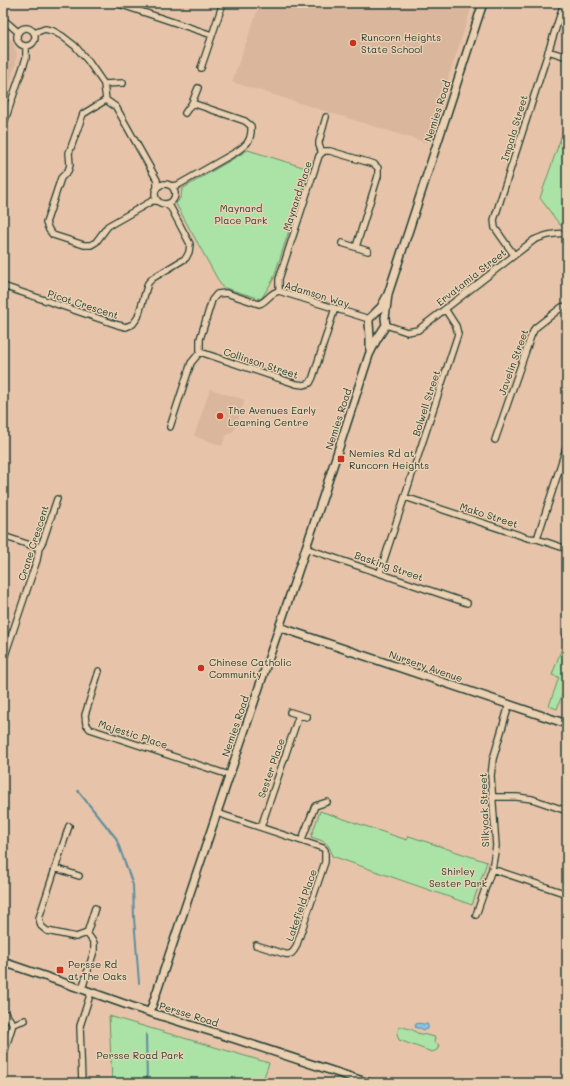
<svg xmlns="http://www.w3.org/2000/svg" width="570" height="1086" font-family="Mali,sans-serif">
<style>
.built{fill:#dab69d}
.green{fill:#abe2a5;stroke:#65906c}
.water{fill:#88c3e7;stroke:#5e8d9f}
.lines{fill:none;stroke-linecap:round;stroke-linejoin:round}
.stream{stroke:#5e8d9f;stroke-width:2}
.minor-casing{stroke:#1f3d34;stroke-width:8}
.tertiary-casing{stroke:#1f3d34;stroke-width:10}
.minor{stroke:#ebd0b2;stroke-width:5.5}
.tertiary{stroke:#ebd0b2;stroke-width:7}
.poi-dot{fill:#c8321e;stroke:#ebd0b2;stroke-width:1.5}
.labels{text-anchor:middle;stroke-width:3;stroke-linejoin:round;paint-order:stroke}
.poi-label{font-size:10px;fill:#1f3d34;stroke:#ebd0b2;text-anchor:start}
.street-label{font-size:10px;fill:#1f3d34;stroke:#ebd0b2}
.park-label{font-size:10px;fill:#26453a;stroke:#ebd0b2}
</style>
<rect width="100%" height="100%" fill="#e7c4a9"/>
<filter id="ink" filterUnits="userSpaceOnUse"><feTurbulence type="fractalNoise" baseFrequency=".025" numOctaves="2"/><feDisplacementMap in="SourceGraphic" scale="8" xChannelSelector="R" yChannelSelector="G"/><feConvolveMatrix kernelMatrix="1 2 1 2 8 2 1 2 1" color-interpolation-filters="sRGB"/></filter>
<g filter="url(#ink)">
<path class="built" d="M260 3H473L427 143 232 82Z
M3 29 5 31 13 43 17 54 16 64 3 104Z
M210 389 245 400 234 431 229 433 226 436 222 446 194 436Z"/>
<path class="green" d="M567 120V226L560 225 540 198Z
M248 150 309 169 273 280 261 299 222 287 176 204 181 197 182 189Z
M563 645H567V681L557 709 549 706 559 677 552 675Z
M320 811 407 840 409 836 487 862 472 905 332 856C330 842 323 841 311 837Z
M109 1016 269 1063 262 1083H112Z
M400 1026 413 1030 417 1033 435 1037 434 1042 439 1045 437 1050 432 1052 399 1040 397 1034Z"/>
<path class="water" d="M418 1023 423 1024H427L428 1025V1029L424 1030 420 1028H416L415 1026 416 1024Z"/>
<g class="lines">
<path class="stream" d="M78 791 116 838 133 885 134 918 139 983
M146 1034 147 1083"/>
<g class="minor-casing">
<path id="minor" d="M116 3 212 35
M3 19 18 32
M17 37a9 9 0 1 1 18 0a9 9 0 1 1-18 0Z
M34 33 45 29 53 31 62 36 75 46 88 61 104 84 106 100 116 107 157 180V187
M548 51 567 57
M201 68 223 3
M104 84 123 83
M106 100 83 114 69 153 70 165 68 171 61 178 46 223 49 230 53 235 84 245H91L96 242 108 226 152 201H157
M185 113 192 103 198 88
M3 126 26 58V46
M322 153 319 145V142L326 117
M155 194a10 10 0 1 1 20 0a10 10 0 1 1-20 0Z
M171 186 178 185 236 152C247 145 252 140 251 126L245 121 192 103
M342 243 368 251
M514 255 495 228 494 220 564 3
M3 286 118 325 126 327 133 324 138 317 148 283 153 278 186 258 189 252 190 244 171 208 166 204
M279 291V279L319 156 323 151H330L374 164 378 168V176L356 247
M386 325 407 332 418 330 534 240C545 235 555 232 567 234
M200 352 296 384 304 385 310 383 313 377 335 308
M170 427 191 363 200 352V339L212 300 217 294 226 293 259 304C268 301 269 293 279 291L369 319
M495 440 531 336 535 328 562 307 567 306
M405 497 528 538 537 539 567 549
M3 536 39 548
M537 539 567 445
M305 548 467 603
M380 572 458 334 456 326 445 309
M566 637 567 635
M3 661 37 560 39 548 43 541 57 499
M99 671 85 715 86 724 90 729 229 775
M290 712 307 717
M493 797H517L532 799 567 811
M217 813 323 848 325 850V862L296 947C293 953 291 955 285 954L256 945
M69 826 39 918 41 926 47 931 76 937 87 933 95 908
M261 827 299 715
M302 841 304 834 315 806 327 802
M55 868 79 876
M492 869 567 894
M476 915 492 869 496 846 491 776 493 759 509 705
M82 989 94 951V943L87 933
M6 1014 13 1024 25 1020
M3 1056 13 1024
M82 1083 80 1026 91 992"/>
</g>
<g class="tertiary-casing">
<path id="tertiary" d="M370 351V337L369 323V319L381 307 388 294 483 3
M279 627 567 724
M3 962 82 989 136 1008 235 1039 369 1083
M150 1012 323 497 369 355 377 339 386 325 385 318 388 294"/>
</g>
<use href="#minor" class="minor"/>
<use href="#tertiary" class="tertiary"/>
</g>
</g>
<g class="poi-dot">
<circle cx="353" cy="43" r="4"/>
<circle cx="220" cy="416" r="4"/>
<rect x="337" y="455" width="8" height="8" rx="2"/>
<circle cx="201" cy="668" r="4"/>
<rect x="56" y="966" width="8" height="8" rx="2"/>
</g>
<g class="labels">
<g class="poi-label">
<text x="361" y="41">Runcorn Heights<tspan x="361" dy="12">State School</tspan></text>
<text x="228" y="414">The Avenues Early<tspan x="228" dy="12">Learning Centre</tspan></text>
<text x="349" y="457">Nemies Rd at<tspan x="349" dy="12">Runcorn Heights</tspan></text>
<text x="209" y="666">Chinese Catholic<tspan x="209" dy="12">Community</tspan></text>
<text x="68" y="968">Persse Rd<tspan x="68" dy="12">at The Oaks</tspan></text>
</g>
<g class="street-label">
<text transform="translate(437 111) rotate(-72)" y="4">Nemies Road</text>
<text transform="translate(514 128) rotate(-73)" y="4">Impala Street</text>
<text transform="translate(297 196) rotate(-72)" y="4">Maynard Place</text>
<text transform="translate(471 277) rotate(-38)" y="4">Ervatamia Street</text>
<text transform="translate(317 294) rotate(17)" y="4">Adamson Way</text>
<text transform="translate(83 304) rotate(18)" y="4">Picot Crescent</text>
<text transform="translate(513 362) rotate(-70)" y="4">Javelin Street</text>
<text transform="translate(261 363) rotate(18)" y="4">Collinson Street</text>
<text transform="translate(426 403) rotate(-72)" y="4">Bolwell Street</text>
<text transform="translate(338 419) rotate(-72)" y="4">Nemies Road</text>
<text transform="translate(489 515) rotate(18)" y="4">Mako Street</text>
<text transform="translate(33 543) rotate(-72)" y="4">Crane Crescent</text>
<text transform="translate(389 566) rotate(19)" y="4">Basking Street</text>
<text transform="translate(426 666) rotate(19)" y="4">Nursery Avenue</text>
<text transform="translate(235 726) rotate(-71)" y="4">Nemies Road</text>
<text transform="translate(133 734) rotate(18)" y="4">Majestic Place</text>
<text transform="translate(271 768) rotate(-71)" y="4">Sester Place</text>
<text transform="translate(484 810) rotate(-92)" y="4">Silkyoak Street</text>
<text transform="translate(301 905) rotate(-71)" y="4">Lakefield Place</text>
<text transform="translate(189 1014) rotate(17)" y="4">Persse Road</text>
</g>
<g class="park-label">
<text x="241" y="212">Maynard<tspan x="241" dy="12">Place Park</tspan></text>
<text x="458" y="875">Shirley<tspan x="458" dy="12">Sester Park</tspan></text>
<text x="140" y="1059">Persse Road Park</text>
</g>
</g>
<rect width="570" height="1086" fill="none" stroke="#ebd0b2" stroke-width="16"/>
<rect x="8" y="8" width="554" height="1070" fill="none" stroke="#1f3d34" stroke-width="1.5" filter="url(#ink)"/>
</svg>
